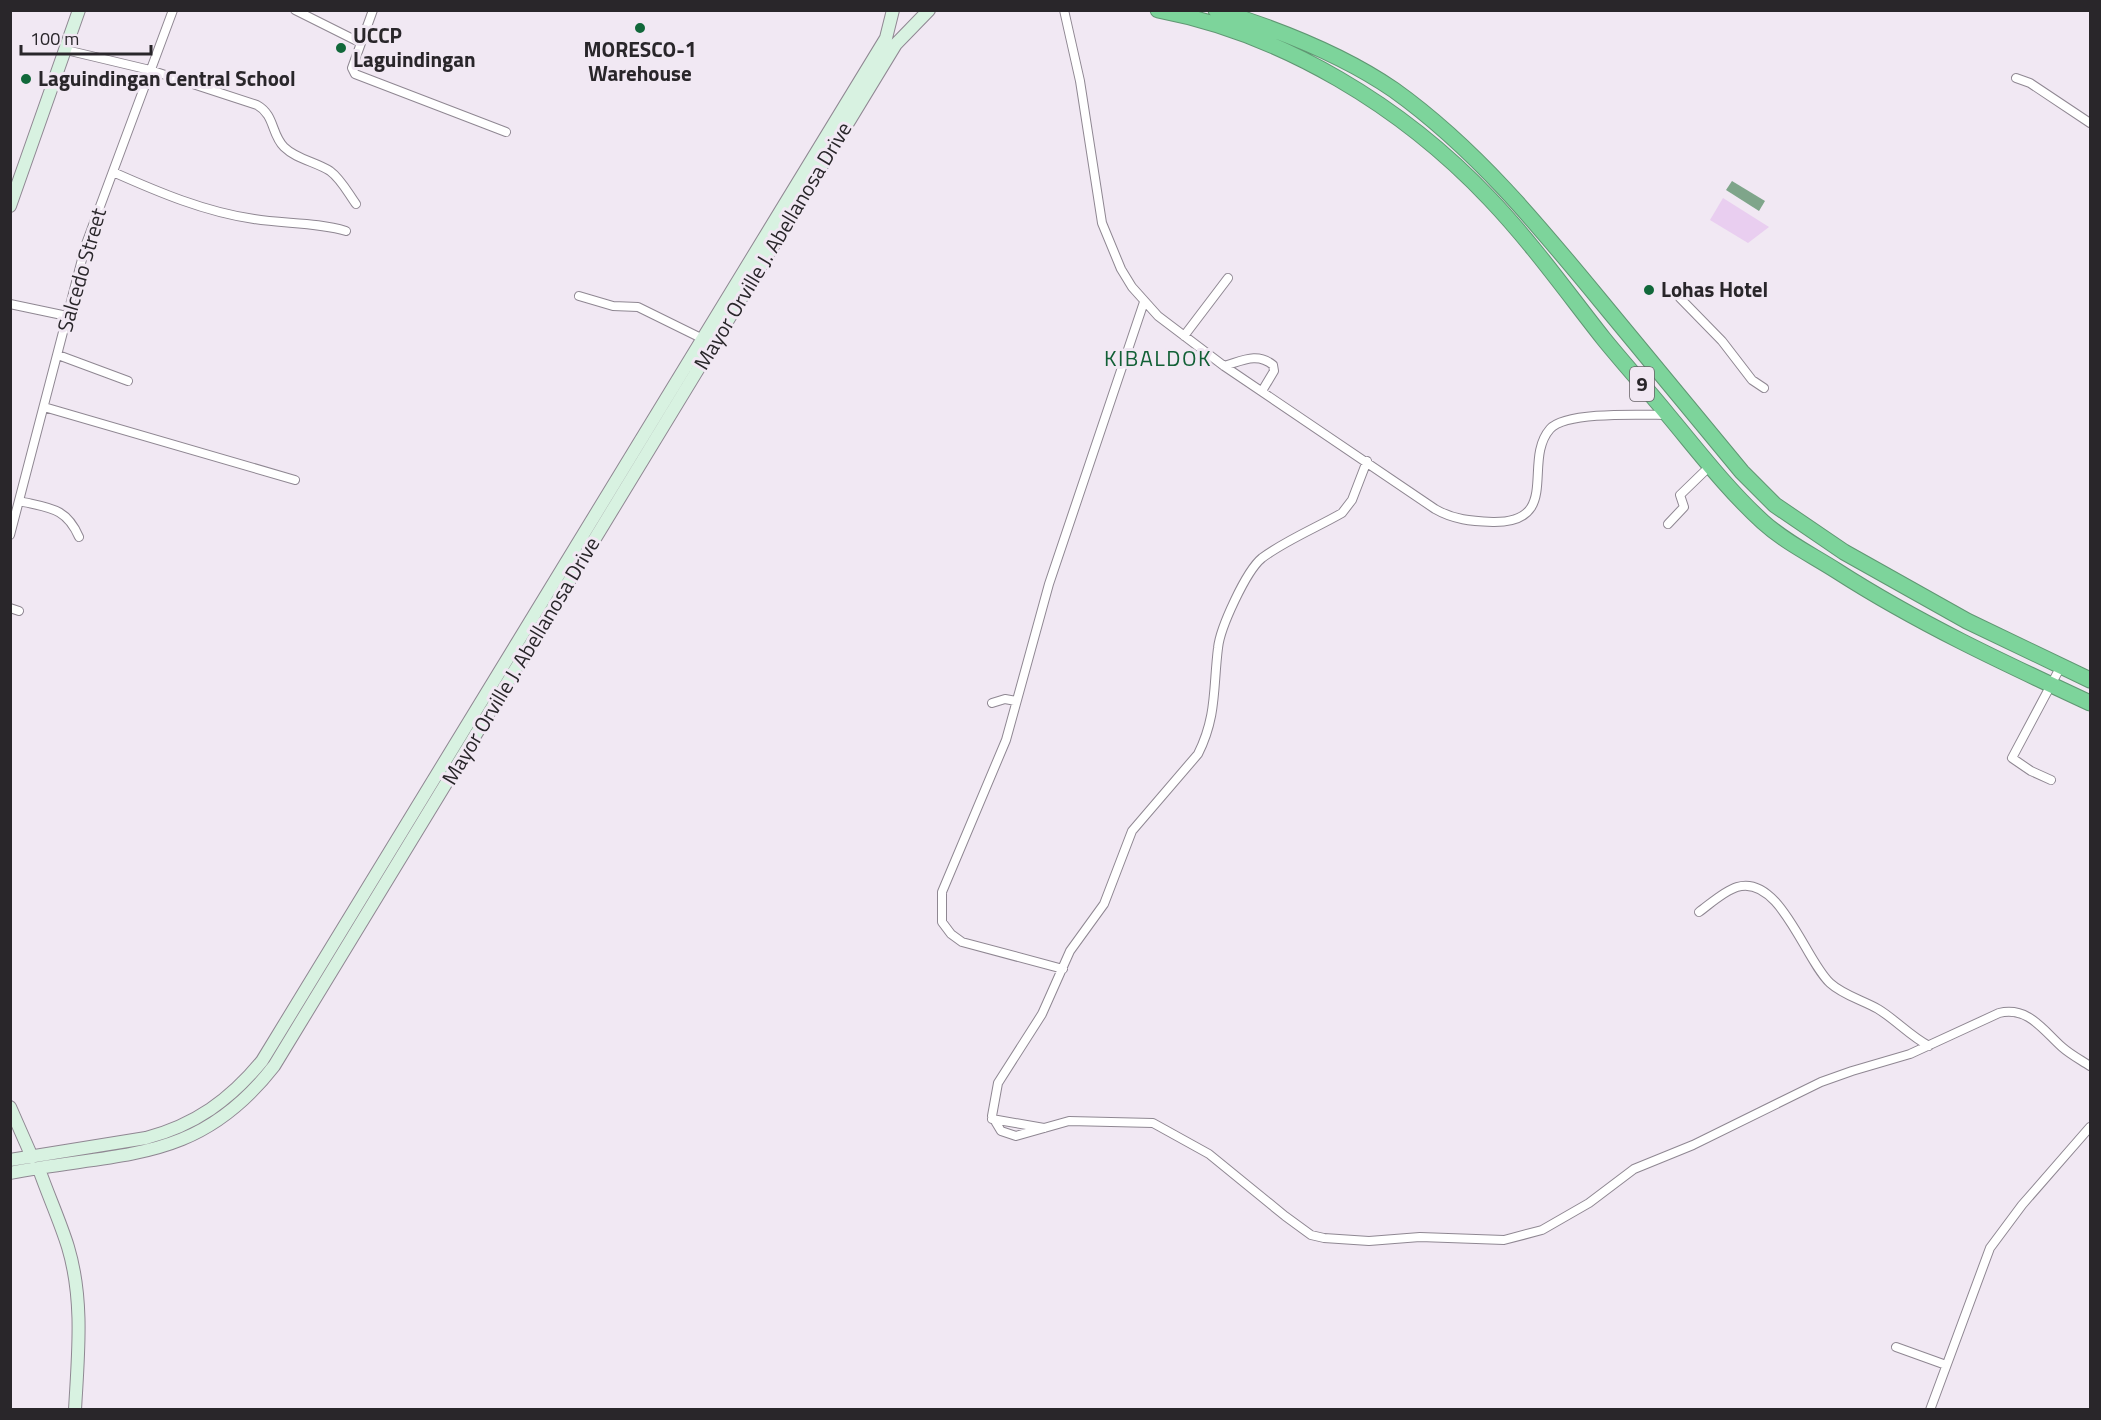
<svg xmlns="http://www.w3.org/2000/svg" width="2101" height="1420" font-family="'Titillium Web',sans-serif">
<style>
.garden{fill:#e9cef0}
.water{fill:#7fa58a}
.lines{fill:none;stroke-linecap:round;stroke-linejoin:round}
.street-casing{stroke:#8f8792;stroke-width:10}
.secondary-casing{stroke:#8f8792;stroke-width:14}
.highway-casing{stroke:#609773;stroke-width:17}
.street{stroke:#fff;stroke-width:8}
.secondary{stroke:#d8f2e1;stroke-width:12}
.highway{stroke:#7dd49b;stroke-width:15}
.poi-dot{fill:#11683a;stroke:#f1e8f3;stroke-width:2}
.labels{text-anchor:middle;stroke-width:6;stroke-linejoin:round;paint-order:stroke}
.shield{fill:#f1e8f3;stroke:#656066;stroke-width:1.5}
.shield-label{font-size:20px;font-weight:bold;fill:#29262a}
.poi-label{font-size:21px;font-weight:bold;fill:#29262a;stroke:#f1e8f3;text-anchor:start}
.street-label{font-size:21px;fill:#29262a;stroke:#f1e8f3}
.neighbourhood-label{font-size:22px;letter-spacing:1.5px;fill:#126036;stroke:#f1e8f3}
</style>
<rect width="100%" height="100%" fill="#f1e8f3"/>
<path class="garden" d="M1723 198 1769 227 1748 243 1710 220Z"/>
<path class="water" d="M1732 181 1765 201 1759 211 1726 190Z"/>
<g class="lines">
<g class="street-casing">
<path id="street" d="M295 10 361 43
M373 10 352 68 355 74 506 132
M1064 10 1080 81 1102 223 1121 269 1132 287 1158 316 1224 366 1435 509C1454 520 1471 521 1493 522 1562 523 1522 461 1550 429 1566 411 1644 415 1668 415
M66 50 150 70 257 105C275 115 271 134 284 147 296 159 316 162 330 171 341 179 348 193 356 204
M2016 78 2030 83 2090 123
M113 172C158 192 205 212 254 219 285 224 316 222 346 231
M579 296 613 306 638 307 701 338
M1680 298 1722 341 1752 380 1764 388
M10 304 67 316
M1184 336 1228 278
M58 355 128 381
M1224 366C1242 361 1257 352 1273 365L1274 371 1262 391
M44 407 295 480
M1367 461 1352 500 1342 513C1316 528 1286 540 1262 558 1246 571 1220 628 1218 648 1213 688 1217 716 1198 754L1132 831 1104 904 1070 951 1042 1014 998 1083 992 1116 1001 1131 1016 1136 1069 1121 1153 1123 1209 1154 1285 1216 1311 1235 1324 1238 1369 1241 1420 1237 1504 1240 1542 1230 1589 1203 1634 1169 1693 1145 1821 1082 1852 1071 1910 1054 1999 1013C2028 1006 2043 1030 2062 1047 2071 1055 2081 1060 2090 1066
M19 501C49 508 66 507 79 537
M1668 524 1684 507 1680 495 1710 466
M10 535 86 244 173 10
M10 608 19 611
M992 703 1005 699 1016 701
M2051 780 2031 771 2012 758 2061 666
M1699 912C1710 904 1724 891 1737 887 1780 874 1805 960 1830 983 1843 995 1862 1000 1878 1009 1896 1020 1910 1036 1929 1046
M1063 969 962 942 951 934 942 922V892L1006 740 1049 584 1144 302
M992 1119 1044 1128
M1896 1347 1946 1365
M1930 1410 1990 1248 2022 1205 2090 1127"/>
</g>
<g class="secondary-casing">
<path id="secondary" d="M10 206 79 10
M10 1107 32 1157
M10 1160 146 1138C195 1125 230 1100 262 1061L886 38 893 10
M39 1169C48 1195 60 1221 68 1247 84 1300 78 1355 75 1410
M10 1173C121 1151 197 1165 274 1066L896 44 929 10"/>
</g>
<g class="highway-casing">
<path id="highway" d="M1158 10C1284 34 1403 107 1490 199 1531 242 1566 291 1603 338 1624 364 1647 389 1668 415 1699 452 1727 489 1763 522 1785 542 1812 555 1837 571 1918 623 2004 663 2090 703
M1216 10C1277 29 1342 54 1394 90 1478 150 1544 232 1609 311 1653 365 1698 418 1742 472L1775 505 1844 552 1967 621 2090 680"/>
</g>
<use href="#street" class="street"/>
<use href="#secondary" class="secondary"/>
<use href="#highway" class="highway"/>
</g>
<g class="poi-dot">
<circle cx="640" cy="28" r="6"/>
<circle cx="341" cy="48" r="6"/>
<circle cx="26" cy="79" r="6"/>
<circle cx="1649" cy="290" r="6"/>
</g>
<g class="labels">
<rect class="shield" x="1630" y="367" width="24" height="34" rx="4.5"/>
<g class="shield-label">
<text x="1642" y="391">9</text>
</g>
<g class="poi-label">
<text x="353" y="43">UCCP<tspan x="353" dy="24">Laguindingan</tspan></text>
<text x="640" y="57" text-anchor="middle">MORESCO-1<tspan x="640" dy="24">Warehouse</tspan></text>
<text x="38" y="86">Laguindingan Central School</text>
<text x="1661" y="297">Lohas Hotel</text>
</g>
<g class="street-label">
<text transform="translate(773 246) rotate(-59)" y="7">Mayor Orville J. Abellanosa Drive</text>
<text transform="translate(82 270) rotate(-74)" y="7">Salcedo Street</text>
<text transform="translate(521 661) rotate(-59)" y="7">Mayor Orville J. Abellanosa Drive</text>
</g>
<g class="neighbourhood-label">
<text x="1158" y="366">KIBALDOK</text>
</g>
</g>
<rect width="2101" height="1420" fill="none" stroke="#29262a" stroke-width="24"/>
<path d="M21 45v9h130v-9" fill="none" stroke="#29262a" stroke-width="3"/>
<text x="30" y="45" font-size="18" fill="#29262a" stroke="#f1e8f3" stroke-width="4.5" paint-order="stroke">100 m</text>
</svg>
